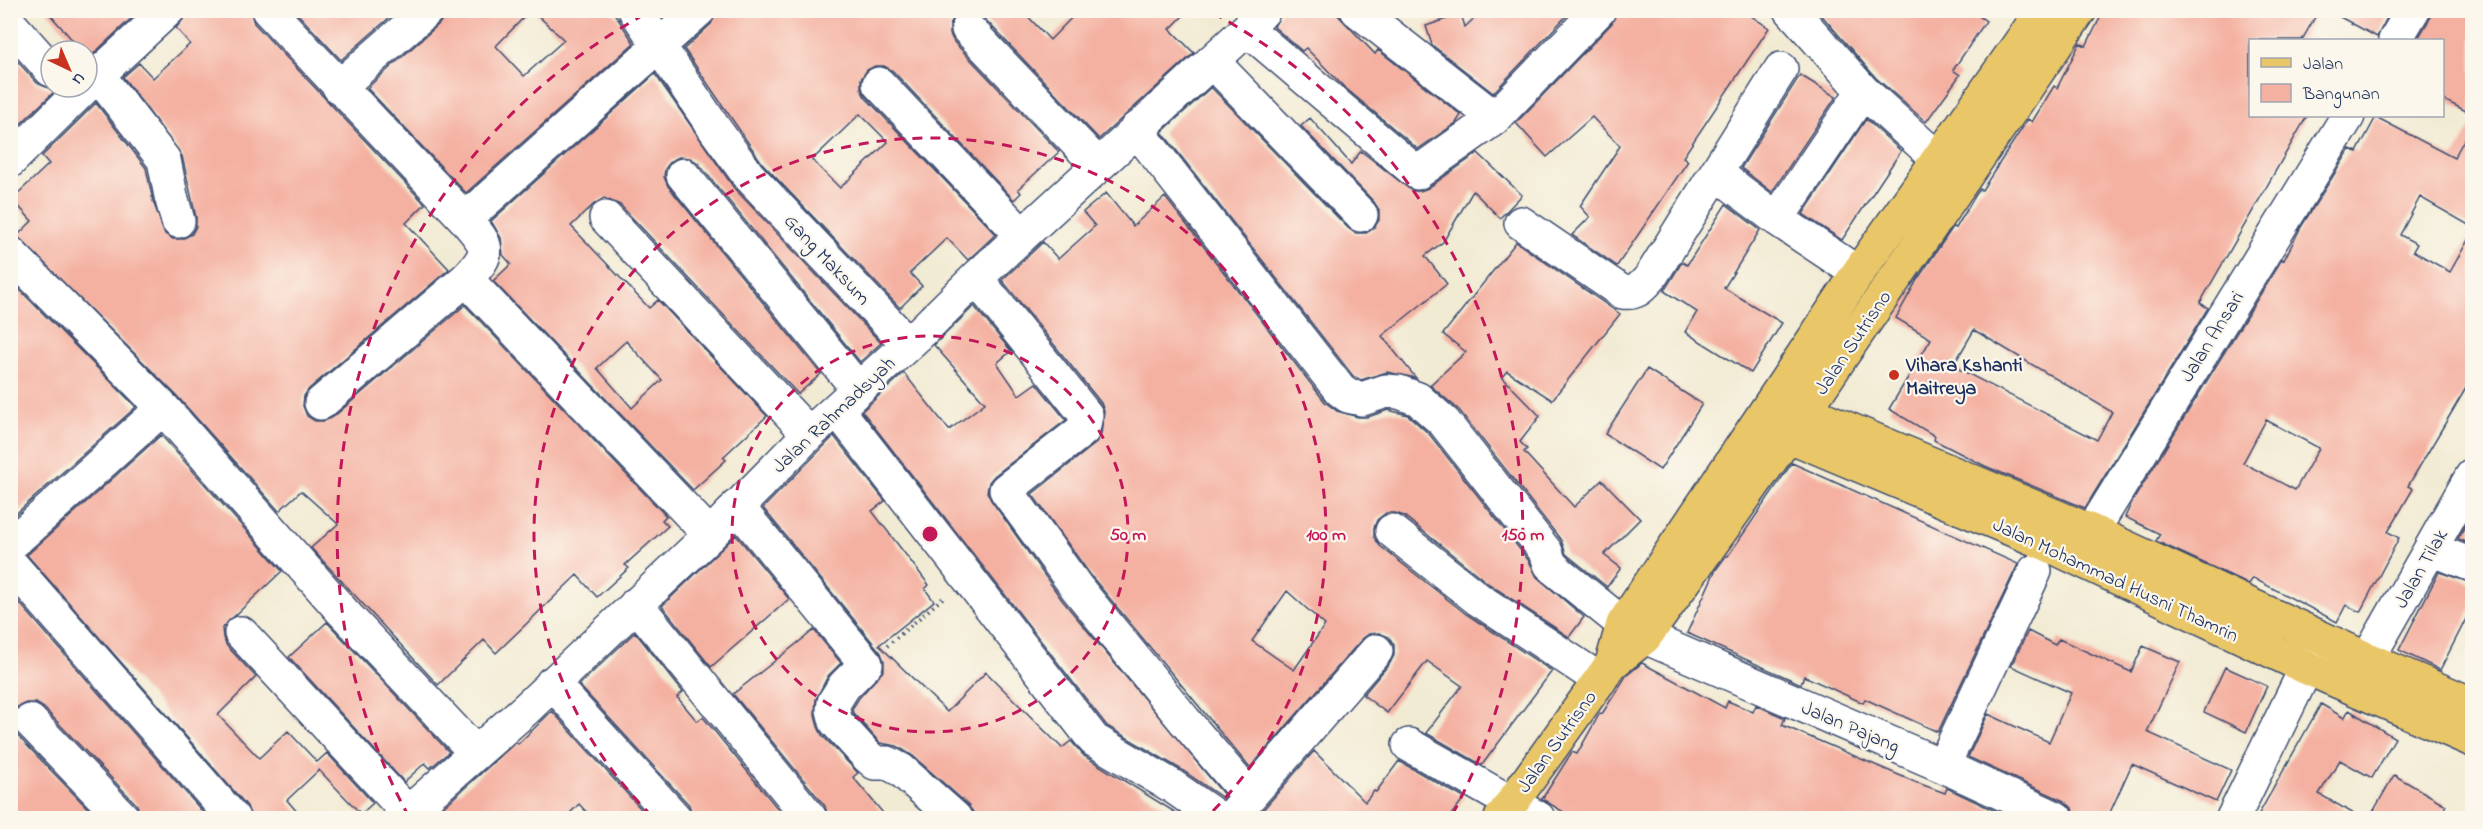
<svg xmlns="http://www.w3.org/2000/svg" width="2483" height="829" font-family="'Indie Flower',sans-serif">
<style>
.building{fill:#f4b1a1;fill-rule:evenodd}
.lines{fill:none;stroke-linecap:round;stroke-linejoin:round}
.minor-casing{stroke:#3b4b70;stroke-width:36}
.major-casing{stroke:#3b4b70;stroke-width:36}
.path{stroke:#3b4b70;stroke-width:4;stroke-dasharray:1.5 4.5;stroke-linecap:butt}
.minor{stroke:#fff;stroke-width:33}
.major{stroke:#e9c769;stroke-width:33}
.ring{fill:none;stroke:#c2185b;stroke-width:3;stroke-dasharray:10 8}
.poi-dot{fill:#c8321e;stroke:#fbf7ec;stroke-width:2}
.labels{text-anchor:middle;stroke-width:4.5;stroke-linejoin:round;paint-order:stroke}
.street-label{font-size:20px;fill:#1b2f5e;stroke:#fbf7ec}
.poi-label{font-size:20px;font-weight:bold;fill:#1b2f5e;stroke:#fbf7ec;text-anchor:start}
.centre{fill:#c2185b;stroke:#fbf7ec;stroke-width:3}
.ring-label{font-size:18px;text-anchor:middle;font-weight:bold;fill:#c2185b;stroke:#fbf7ec;stroke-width:4.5;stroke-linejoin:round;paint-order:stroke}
</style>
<rect width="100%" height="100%" fill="#fbf7ec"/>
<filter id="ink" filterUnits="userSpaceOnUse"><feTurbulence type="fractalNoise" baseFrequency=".0167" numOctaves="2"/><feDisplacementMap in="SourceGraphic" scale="12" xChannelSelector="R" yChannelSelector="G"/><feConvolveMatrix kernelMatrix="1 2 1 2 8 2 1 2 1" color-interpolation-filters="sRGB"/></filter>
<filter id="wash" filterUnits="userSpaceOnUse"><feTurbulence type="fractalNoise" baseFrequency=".008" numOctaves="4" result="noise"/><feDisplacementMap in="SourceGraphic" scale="24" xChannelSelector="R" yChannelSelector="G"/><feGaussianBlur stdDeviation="1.35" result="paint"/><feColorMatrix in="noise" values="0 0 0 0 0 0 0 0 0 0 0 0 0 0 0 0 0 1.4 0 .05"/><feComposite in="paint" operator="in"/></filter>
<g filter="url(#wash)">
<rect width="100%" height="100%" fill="#f2ebd4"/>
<g id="blocks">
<path class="building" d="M46 10H140L89 58 87 51H82Z
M186 10H250L254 23 425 204 406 223 449 269 309 389 304 396 303 406 307 416 315 421H324L333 417 465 305 666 516 662 520 668 526 625 565 629 568 597 597 577 575 496 653 484 640 438 685 311 548 338 524 301 491 279 511 176 395 17 236 32 221 12 199 49 164 42 156 96 103 146 168 153 201 165 234 173 239H182L192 234 196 226V217L182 156 123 77 139 63 153 78 190 44 176 28 186 16Z
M294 10H398L341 60Z
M445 10H531L496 46 524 76 564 40 532 10H612L634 43 466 193 367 88 439 24 444 17Z
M717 10H1022L1050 40 1079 10H1189L1170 29 1194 53 1099 139 982 16 973 11H963L956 15 950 24V34L954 42 1059 152 1018 189 1021 193 1014 200 893 71 884 66H875L867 70 861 79V89L865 97 996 234 968 260 947 238 910 273 922 286 900 308 762 163 684 49 711 24ZM860 114 888 142 840 188 812 160Z
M1282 10H1333L1375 54 1378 50 1461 115 1456 123 1418 149 1343 86 1306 48 1302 51 1274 27Z
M1483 10H1572L1493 93 1432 45 1426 26 1461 14 1465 27Z
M1617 10H1742L1769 28 1683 157 1688 161 1617 266 1572 235 1590 217 1580 206 1620 146 1592 117 1547 157 1516 123 1612 23Z
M1817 10H1970L1986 21 1953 70 1960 75 1926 122 1876 78Z
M2104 10H2319L2302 40H2250V116H2307L2200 303 2208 308 2085 508 1985 466 1934 440 1935 436 1889 409 1931 339 1896 318 1917 280 1953 227 1956 228 1975 196 1980 189 1982 190 2028 119 2032 122 2054 86 2057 88 2080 43 2086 46ZM1974 330 2112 412 2097 440 1953 366Z
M2327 10H2391L2377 37Z
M2432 10H2472V114L2442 99V40H2417L2429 20Z
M10 53 37 83 55 91 10 134Z
M655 74 734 188 881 343 860 362 698 163 690 158 679 157 671 161 665 169 664 177 668 186 821 374 798 394 620 205 604 198 594 204 571 226 649 308 658 300 767 416 723 457 726 460 693 490 493 281 511 264 503 255 501 238 491 221ZM626 341 662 380 632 408 597 368Z
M1800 75 1836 97 1772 192 1741 168Z
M1211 87 1348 228 1355 233H1366L1374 228 1379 220V210L1374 202 1301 126 1310 118 1351 164 1361 151 1412 191H1420L1428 188 1478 153 1522 195 1500 218 1473 191 1443 242 1425 256 1447 284 1382 336 1416 378 1387 372 1361 380 1353 376 1162 132Z
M2376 117 2454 158 2472 125V227L2420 197 2400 235 2417 244 2413 251 2450 272 2472 233V378L2408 486 2413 489 2388 532 2399 538 2360 612 2346 605 2337 622 2253 578 2249 584 2156 541 2160 534 2125 517 2132 502 2282 259 2284 260 2301 227 2350 149 2357 152ZM2266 420 2319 448 2295 490 2243 463Z
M1866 119 1901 151 1842 240 1803 214Z
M1106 193 1133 226 1165 197 1325 402 1337 411 1358 417H1368L1388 410 1408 415 1430 435 1529 561 1537 577 1584 617 1569 637 1489 584 1404 516 1395 513H1386L1377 520 1374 528V537L1380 546 1466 614 1552 671 1482 765 1426 733 1462 686 1427 661 1387 713 1363 695 1390 663 1394 655V645L1389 637 1379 633 1369 634 1362 639 1250 768 1092 577 1032 494 1095 444 1101 434 1104 411 1101 403 1002 280 1043 242 1058 259 1095 226 1083 212ZM1287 591 1325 625 1294 670 1252 641Z
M1726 204 1760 230 1724 288 1782 323 1751 373 1685 332 1697 312 1664 291 1682 262 1687 265Z
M1516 242 1620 314 1552 400 1507 371 1502 377 1540 416 1520 442 1527 449 1524 452 1574 507 1602 480 1640 519 1604 555 1621 568 1607 587 1566 554 1561 540 1459 410 1430 385 1466 352 1443 334Z
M10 280 136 407 10 519Z
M974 306 1011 351 997 363 1019 395 1036 383 1066 420 994 476 989 482 987 492 991 500 1062 600 1225 796 1223 798 1182 770 1107 726 862 411 904 373 949 430 985 403 934 345Z
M1647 369 1702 404 1660 470 1605 434Z
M161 435 282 571 222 628 223 638 227 646 256 677 218 715 259 758 288 731 317 762 327 753 373 803 361 814 319 770 287 800 303 819H251L247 806 27 555Z
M834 436 885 501 872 511 929 585 925 589 934 601 879 645 947 712 986 672 1062 748 1071 741 1084 756 1186 819H973V812L967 804 913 756 897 746 880 743 853 713 852 709 859 698 884 670V661L881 653 763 508Z
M1792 463 2018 564 1938 732 1865 699 1863 703 1804 676 1801 684 1687 633 1715 571 1726 556H1728Z
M2472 513V545L2458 539Z
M736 535 789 599 711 667 662 606Z
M2439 572 2472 583V607L2440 670 2399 650Z
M10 592 209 819H141L137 805 44 708 36 703H26L17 707 12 715V725L16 734 98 819H10Z
M327 622 449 752 430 768 425 763 404 782 289 657Z
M814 630 841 663 828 676 816 699 815 714 818 727 822 735 858 773 853 777 888 819H828L825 806 733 694Z
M2028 631 2055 645 2059 639 2131 672 2143 646 2180 662 2147 732 2231 770 2216 802 2132 764 2107 819H2074L2072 808 2064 801 1968 757 1988 714 2049 742 2071 693 2011 666Z
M635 632 683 692 677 697 697 721 703 717 786 819H693L689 805 579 685Z
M1642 663 1725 708 1728 701 1753 712 1756 705 1785 718 1782 725 1915 782 1945 793 1947 788 2012 819H1575L1542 799 1572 752 1577 754 1600 713 1602 714 1626 676Z
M2225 667 2267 686 2246 732 2204 712Z
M2321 704 2344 718 2349 710 2395 738 2372 778 2340 760 2319 794 2363 819H2256Z
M552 711 650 819H593L579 804 564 819H430L516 742 518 744Z
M1314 751 1365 802 1374 791 1376 792 1399 761 1464 798 1448 819H1255Z
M2394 775 2446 805 2438 819H2369Z"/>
</g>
</g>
<g filter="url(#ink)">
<use href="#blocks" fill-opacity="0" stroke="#3b4b70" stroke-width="1.5"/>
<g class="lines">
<g class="minor-casing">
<path id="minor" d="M268 10 465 219C489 247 493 251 466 279L321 403
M635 10 714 128 748 175 908 344
M1357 10 1495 118
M1791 10 1863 91 1938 159
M10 24 51 70
M968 29 1098 165
M1247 29 1417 173 1495 118 1599 10
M2395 40 2413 10
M1212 61 1361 215
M98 75 164 160 171 196 178 221
M879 84 1022 235
M87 85 168 10
M339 87 427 10
M1136 129 1340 390 1348 396 1362 399 1386 391 1399 392 1418 399 1444 422 1546 552 1550 564 1557 571 1623 624
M10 161 85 87
M1716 173 1777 219 1858 273
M683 175 858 389
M606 218 809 434
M465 219 699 10
M1777 219 1863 91
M1521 223 1622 292C1636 294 1641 288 1650 278L1781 69
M10 253 163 408 343 612 475 752
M976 278 1086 415 1083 430 1006 490 1077 588 1185 721 1249 796
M466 279 710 535
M837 409 1094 740 1172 786 1218 818
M737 506 866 664 844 686 834 702 833 710 836 722 867 756 875 763H888L901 770 955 818
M1392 531 1478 599 1600 680
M10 545 163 408
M2431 549 2472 565
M2077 556 2348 116
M10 563 233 818
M636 604 810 818
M241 633 408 813
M1645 637 1943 766 2056 818
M552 683 675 818
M2354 683 2472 476
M30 721 123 818
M1409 745 1538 818
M1943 766 2035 571
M1235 813 1376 651
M402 818 526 709 710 535 809 434 918 335 976 278 1247 29 1264 10
M2233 818 2319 642"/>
</g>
<g class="major-casing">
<path id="major" d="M1789 401 1806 411 2091 531 2367 659 2472 704
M1768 427 2049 545 2307 668 2472 740
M1612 663 1623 624 1858 273 2043 10
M1501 818 1612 663 1645 637 1788 436 1841 357 2080 10"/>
</g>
<path class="path" d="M887 646 945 596"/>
<use href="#minor" class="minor"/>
<use href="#major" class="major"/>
</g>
</g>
<g class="ring">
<circle cx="930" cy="534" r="198"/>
<path d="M652 816A396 396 0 1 1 1208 816"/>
<path d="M409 817A593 593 0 0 1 647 13M1213 13A593 593 0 0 1 1451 817"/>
</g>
<circle class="poi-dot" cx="1894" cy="375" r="6"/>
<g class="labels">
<g class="street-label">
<text transform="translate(828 259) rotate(47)" y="7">Gang Maksum</text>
<text transform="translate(2211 336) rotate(-58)" y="7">Jalan Ansari</text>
<text transform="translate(1852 342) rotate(-56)" y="7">Jalan Sutrisno</text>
<text transform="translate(833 414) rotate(-43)" y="7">Jalan Rahmadsyah</text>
<text transform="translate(2420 568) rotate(-60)" y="7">Jalan Tilak</text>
<text transform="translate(2116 579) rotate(25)" y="7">Jalan Mohammad Husni Thamrin</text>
<text transform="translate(1851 726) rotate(23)" y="7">Jalan Pajang</text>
<text transform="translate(1556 741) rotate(-54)" y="7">Jalan Sutrisno</text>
</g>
<g class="poi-label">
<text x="1906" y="371">Vihara Kshanti<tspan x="1906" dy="23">Maitreya</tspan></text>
</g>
</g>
<circle cx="930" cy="534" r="9" class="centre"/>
<g class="ring-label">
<text x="1128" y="540">50 m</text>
<text x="1326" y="540">100 m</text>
<text x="1523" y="540">150 m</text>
</g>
<rect width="2483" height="829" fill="none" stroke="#fbf7ec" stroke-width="36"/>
<rect x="2249" y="39" width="195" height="78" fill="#fbf7ec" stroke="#a1a7b3" stroke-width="1.5"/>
<rect x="2261" y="58" width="30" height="9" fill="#e9c769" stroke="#a1a7b3" stroke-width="1.5"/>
<text x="2303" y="69" font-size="18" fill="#1b2f5e">Jalan</text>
<rect x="2261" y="84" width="30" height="18" fill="#f4b1a1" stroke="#a1a7b3" stroke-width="1.5"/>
<text x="2303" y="99" font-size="18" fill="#1b2f5e">Bangunan</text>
<g transform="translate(69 69) rotate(136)"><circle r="28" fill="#fbf7ec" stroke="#a1a7b3" stroke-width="1.5"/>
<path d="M0-4.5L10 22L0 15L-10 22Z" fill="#c8321e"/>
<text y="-9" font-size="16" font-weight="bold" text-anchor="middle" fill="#1b2f5e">U</text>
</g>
</svg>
